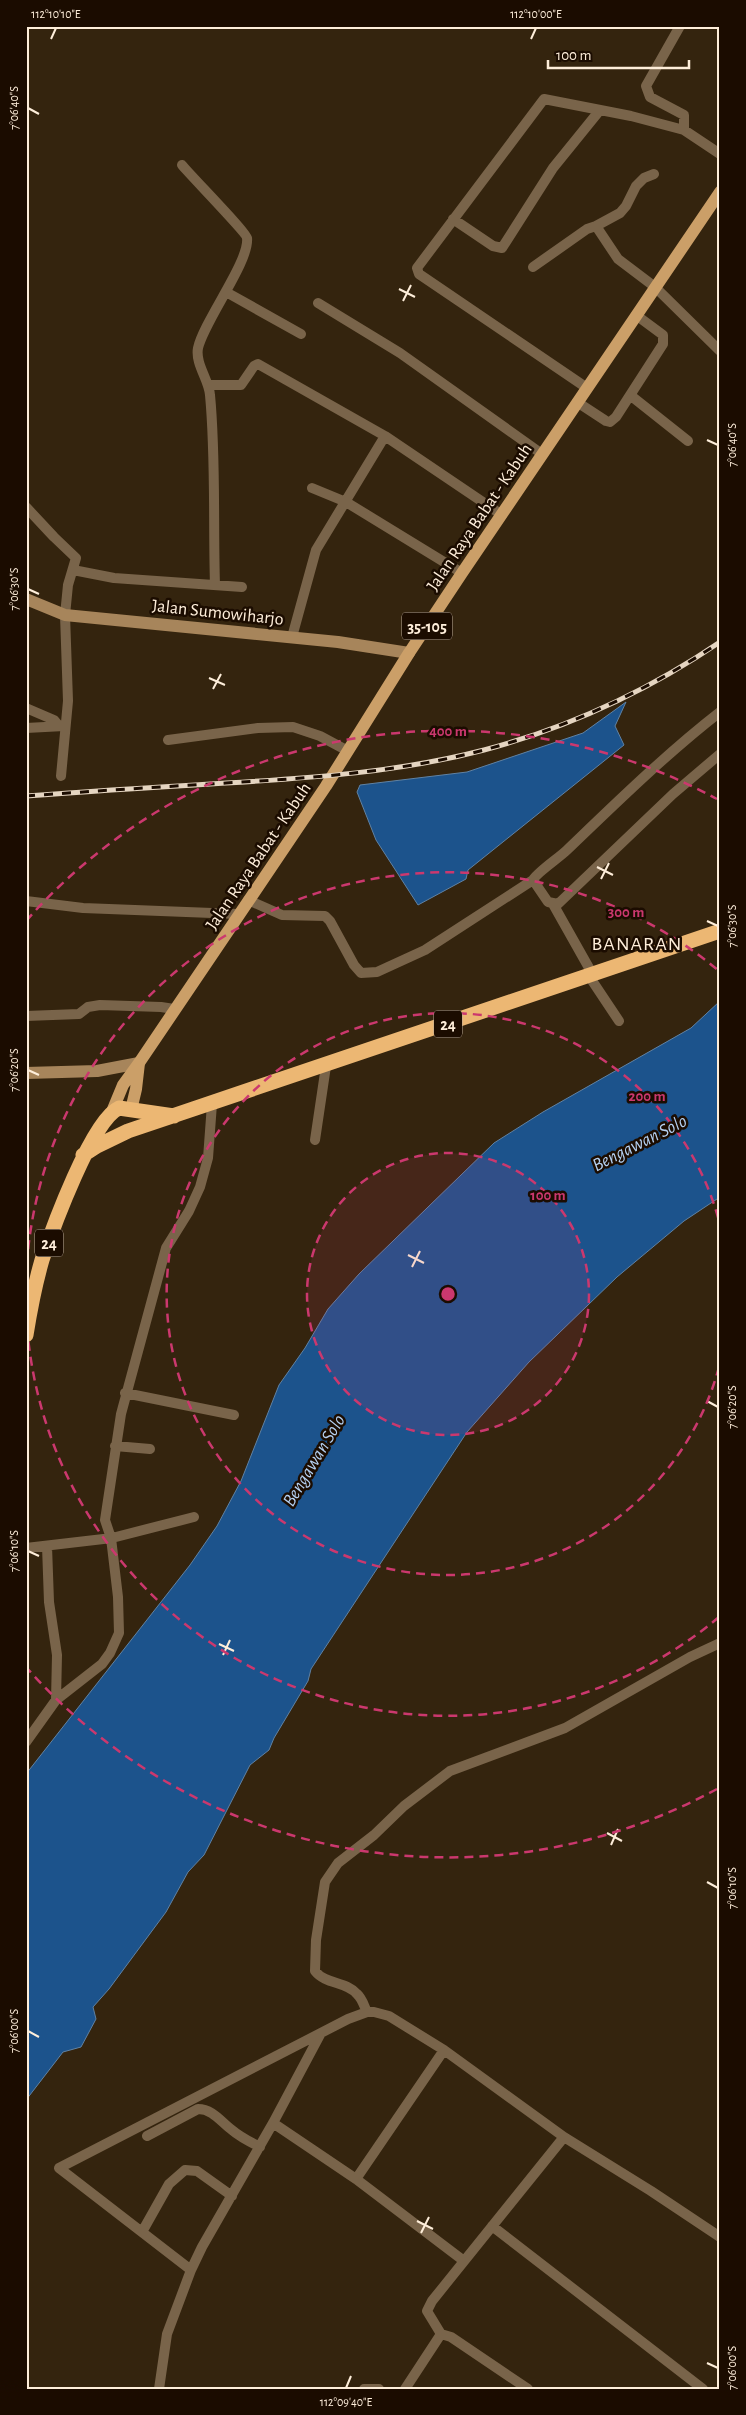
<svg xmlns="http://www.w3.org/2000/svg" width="746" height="2415" font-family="'Alegreya Sans',sans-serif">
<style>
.water{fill:#1c538c;stroke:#6082a3}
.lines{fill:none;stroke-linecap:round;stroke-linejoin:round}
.street{stroke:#79644a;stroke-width:10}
.secondary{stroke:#a7855b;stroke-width:12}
.primary{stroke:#cb9f68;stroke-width:12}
.highway{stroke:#ecb773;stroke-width:15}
.rail-casing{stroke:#e5d5c1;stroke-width:5}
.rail{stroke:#1b0c00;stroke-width:3;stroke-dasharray:9;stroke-linecap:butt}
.ticks{fill:none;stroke:#feeeda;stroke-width:2}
.ring{fill:none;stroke:#cb386e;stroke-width:2.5;stroke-dasharray:9 6}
.labels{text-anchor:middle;stroke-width:5;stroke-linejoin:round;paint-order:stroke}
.shield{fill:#1b0c00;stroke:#baaa99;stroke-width:1}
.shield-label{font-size:16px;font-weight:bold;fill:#feeeda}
.street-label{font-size:18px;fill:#feeeda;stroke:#1b0c00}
.water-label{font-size:19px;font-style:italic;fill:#b4d0f1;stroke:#1b0c00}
.quarter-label{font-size:20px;letter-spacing:1px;fill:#feeeda;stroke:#1b0c00}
.centre{fill:#cb386e;stroke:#1b0c00;stroke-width:2.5}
.ring-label{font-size:15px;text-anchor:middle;font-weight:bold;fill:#cb386e;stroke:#1b0c00;stroke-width:5;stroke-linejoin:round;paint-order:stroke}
.neatline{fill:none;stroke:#feeeda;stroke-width:2}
.ticks-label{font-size:12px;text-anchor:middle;fill:#feeeda}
</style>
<rect width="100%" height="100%" fill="#34240e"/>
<path class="water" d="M626 702 615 726 624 745 468 870 466 879 418 905 376 840 357 792 360 785 467 772 583 733Z
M720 1001V1197L684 1221 617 1277 529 1362 467 1432 311 1669 308 1681 274 1738 269 1750 250 1765 204 1855 188 1872 166 1912 109 1989 93 2007 96 2019 81 2047 63 2052 26 2100V1774L190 1565 217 1526 241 1481 279 1385 305 1348 328 1309 359 1274 494 1143 543 1112 691 1028Z"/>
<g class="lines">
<path class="street" d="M680 26 646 86 650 97 684 115V130
M182 165C190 175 246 232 247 238 250 261 204 321 198 348 195 364 209 380 210 395 216 458 213 522 215 585
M453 219 493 246 502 248 553 168 600 110
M596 226 620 213 626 206 636 186 644 178 654 174
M533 267 587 229 596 226 618 259 655 287 720 351
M226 292 301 334
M318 303 400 353 542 454
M209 385H241L254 366 258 364 385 436 502 515
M587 388 419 274 417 268 544 99 631 116 684 130 720 154
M630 395 688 441
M577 402 606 421 610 422 616 417 663 344V335L636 315
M312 488 346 502 462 573
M26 507 54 537 76 558 68 585 65 615 68 701 61 776
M73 570 114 578 242 587
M292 637 316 550 385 436
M26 708 54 720 59 726
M26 728 64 726
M168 740 258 728 293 727 320 736 348 751
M533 880C535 874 560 857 567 850 616 803 666 754 720 712
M248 900 282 915 325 916 330 921 354 965 361 973 377 972 425 950 533 880 548 902 558 904 673 794 720 754
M26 901 83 908 238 914
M553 904 593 975
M589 976 619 1021
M26 1016 79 1014 88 1007 100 1005 161 1007 174 1009
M315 1140 326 1066
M125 1393 234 1415
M115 1446 150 1449
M26 1548 112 1538 194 1517
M56 1700 102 1664 110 1653 119 1633 118 1597 111 1538 105 1520 121 1414 166 1248 189 1211 200 1187 208 1158 212 1104
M26 1742 56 1700 57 1655 49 1602 47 1546
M367 2012C364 2006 362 1998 357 1994 346 1981 326 1985 315 1971L316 1940 325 1882 338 1863 374 1835 404 1806 450 1771 565 1728 690 1657 720 1643
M273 2123 356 2179 464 2261
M147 2136 198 2109C213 2109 221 2122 232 2130 240 2137 250 2142 260 2147
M356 2179 444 2050
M492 2226 703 2389
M142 2232 169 2184 185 2170 197 2171 232 2196
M191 2270 59 2168 348 2019 367 2012H374L389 2016 444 2050 564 2137 651 2191 720 2237
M441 2334 451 2337 528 2389
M159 2389 167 2334 191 2270 202 2247 273 2123 321 2033
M364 2389H379
M405 2389 441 2334 427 2311 432 2301 564 2137"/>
<path class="secondary" d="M26 599 65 615 338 642 409 653
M26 1073 97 1071 139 1063"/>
<path class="primary" d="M131 1110 136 1089 139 1063
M111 1114 123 1085 139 1063 326 786 409 653 462 573 720 192"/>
<path class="highway" d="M83 1155 97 1146 128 1131 720 931
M26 1335C30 1310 35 1284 42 1260 52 1230 92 1120 119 1108L174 1116"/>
<g class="rail-casing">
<path id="rail" d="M26 796C93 791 159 787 226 783 312 778 400 772 484 750 567 728 649 690 720 642"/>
</g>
<use href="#rail" class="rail"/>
</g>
<path class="ticks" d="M51 39 56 28M531 39 536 28M28 108 39 114M399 289 415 297M403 301 411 285M707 440 718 445M28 589 39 594M209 678 225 685M213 689 221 674M597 867 613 875M601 879 609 863M707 921 718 926M28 1070 39 1075M408 1255 424 1263M412 1267 420 1251M707 1401 718 1407M28 1551 39 1556M219 1644 234 1651M223 1655 230 1640M607 1833 622 1841M611 1845 618 1829M707 1882 718 1888M28 2031 39 2037M417 2221 433 2229M421 2233 429 2217M707 2363 718 2368M346 2388 351 2376"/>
<circle cx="448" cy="1294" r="141" fill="#cb386e" fill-opacity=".12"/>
<g class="ring">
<circle cx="448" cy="1294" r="141"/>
<path d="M719 1367A281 281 0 1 1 719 1221"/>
<path d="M719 1617A422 422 0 0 1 26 1309M26 1279A422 422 0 0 1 719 971"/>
<path d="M717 1789A563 563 0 0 1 26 1667M26 921A563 563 0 0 1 717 799"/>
</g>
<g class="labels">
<g class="shield">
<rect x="402" y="612.5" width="50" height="27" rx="4"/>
<rect x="434" y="1010.5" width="28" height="27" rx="4"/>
<rect x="35" y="1229.5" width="28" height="27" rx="4"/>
</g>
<g class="shield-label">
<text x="427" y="632">35-105</text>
<text x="448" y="1030">24</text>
<text x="49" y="1249">24</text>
</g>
<g class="street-label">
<text transform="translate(479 517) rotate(-56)" y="6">Jalan Raya Babat - Kabuh</text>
<text transform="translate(218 612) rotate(6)" y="6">Jalan Sumowiharjo</text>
<text transform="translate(258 856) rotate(-56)" y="6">Jalan Raya Babat - Kabuh</text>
</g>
<g class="water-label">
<text transform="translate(639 1142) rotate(-27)" y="7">Bengawan Solo</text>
<text transform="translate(313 1460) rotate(-59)" y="7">Bengawan Solo</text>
</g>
<g class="quarter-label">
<text x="637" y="950">BANARAN</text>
</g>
</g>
<circle cx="448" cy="1294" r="8" class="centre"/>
<g class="ring-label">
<text x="448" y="736">400 m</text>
<text x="626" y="917">300 m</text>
<text x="647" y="1101">200 m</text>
<text x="548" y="1200">100 m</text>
</g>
<rect width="746" height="2415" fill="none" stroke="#1b0c00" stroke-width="55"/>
<path d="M548 60v8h141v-8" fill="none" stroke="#feeeda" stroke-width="2.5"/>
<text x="556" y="60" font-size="15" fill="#feeeda" stroke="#1b0c00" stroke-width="4" paint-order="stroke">100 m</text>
<rect x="28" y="28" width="690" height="2360" class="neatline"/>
<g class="ticks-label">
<text x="56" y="18">112°10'10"E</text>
<text x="536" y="18">112°10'00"E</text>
<text transform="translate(14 108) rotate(-90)" y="4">7°06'40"S</text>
<text transform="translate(732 445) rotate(-90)" y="4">7°06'40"S</text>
<text transform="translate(14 589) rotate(-90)" y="4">7°06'30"S</text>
<text transform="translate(732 926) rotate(-90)" y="4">7°06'30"S</text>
<text transform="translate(14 1070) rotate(-90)" y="4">7°06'20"S</text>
<text transform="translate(732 1407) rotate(-90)" y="4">7°06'20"S</text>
<text transform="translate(14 1551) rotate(-90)" y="4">7°06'10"S</text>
<text transform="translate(732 1888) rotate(-90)" y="4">7°06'10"S</text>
<text transform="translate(14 2031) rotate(-90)" y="4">7°06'00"S</text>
<text transform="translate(732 2368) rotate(-90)" y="4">7°06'00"S</text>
<text x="346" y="2406">112°09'40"E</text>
</g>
</svg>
